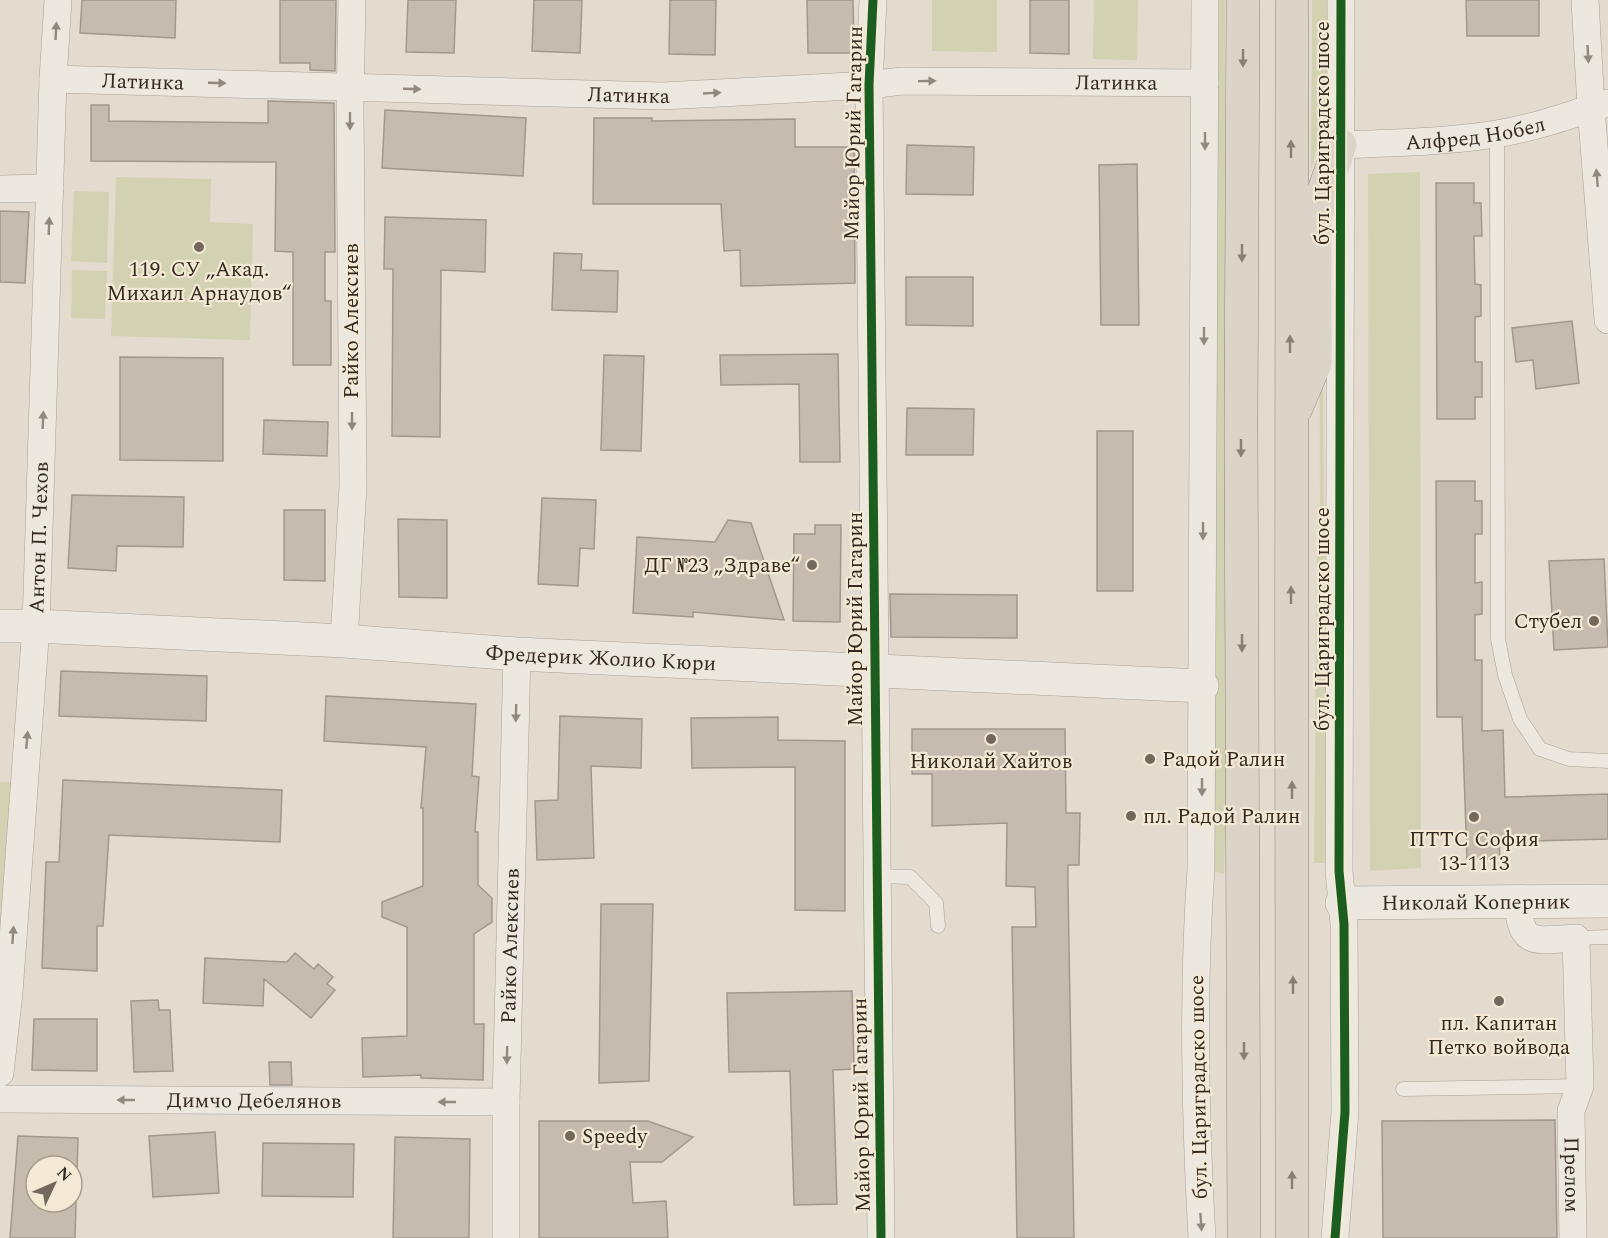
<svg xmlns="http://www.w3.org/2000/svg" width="1608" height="1238" font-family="Spectral,serif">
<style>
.green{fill:#d2d1b2}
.building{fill:#c6bbaf;stroke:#a3988e;stroke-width:1.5;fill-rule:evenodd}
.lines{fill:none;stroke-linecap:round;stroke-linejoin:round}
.service-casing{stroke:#a8a197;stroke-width:15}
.minor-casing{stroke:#a8a197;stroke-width:28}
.tertiary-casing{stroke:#a8a197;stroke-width:34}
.trunk-casing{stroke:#8e867e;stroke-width:34}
.service{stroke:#ece7df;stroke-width:14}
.minor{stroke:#ece7df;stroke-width:27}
.tertiary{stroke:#ece7df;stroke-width:33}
.trunk{stroke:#dcd4c8;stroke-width:33}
.cycleway-casing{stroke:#f3e9d5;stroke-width:13}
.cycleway{stroke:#1b5e20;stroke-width:9}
.oneway{fill:#918880}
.oneway2{fill:#897f74}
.poi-dot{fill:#73685d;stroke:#f3e9d5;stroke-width:2}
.labels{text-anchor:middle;stroke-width:4.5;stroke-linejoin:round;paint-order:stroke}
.street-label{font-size:21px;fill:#362a20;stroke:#f3e9d5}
.poi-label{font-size:21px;fill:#362a20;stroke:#f3e9d5}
</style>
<rect width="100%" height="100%" fill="#e3dbce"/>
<path class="green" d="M932 0H997V52L932 51Z
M1094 0H1138L1137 60 1093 59Z
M1212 0H1225L1226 810 1224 874 1213 871Z
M1312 0H1329V75L1327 107 1311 171Z
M1420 172 1421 868 1370 871 1368 174Z
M116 177 211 179 210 222 253 224 250 340 111 336Z
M74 191 109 192 107 263 71 261Z
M1319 234H1322L1324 502 1329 709 1328 863H1314L1317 546 1320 510Z
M72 270 107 271 105 319 71 318Z
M0 782H14L0 952Z"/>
<path class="building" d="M82 0H176L175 38 80 33Z
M280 0H336L335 71 310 70V63H280Z
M408 0H456L454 53 406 52Z
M534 0H582L580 53 532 51Z
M670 0H716L715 55 669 54Z
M807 0H853L854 53H808Z
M1030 0H1069V54L1030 53Z
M1466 0H1539V36H1467Z
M268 101 334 103 335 252H325V301H331V365H293V252L275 251 276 162 91 161V105H109V121L268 123Z
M385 110 526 118 523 176 382 168Z
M594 118H652V121L795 119V147H854L855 283 741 286 740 250 724 251 721 204H593Z
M907 145 974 147 973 195 906 194Z
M1137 164 1139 325H1101L1099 165Z
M1436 183H1474V203H1481L1482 236H1474L1475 284 1481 285V316L1475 317V362H1482V397H1475V419H1437Z
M0 211 29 212 25 283 0 282Z
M385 217 486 220 485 272 441 270 440 437 392 436 393 269H384Z
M554 253 582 254 581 270 618 271 617 312 552 310Z
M906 277H973V326L906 325Z
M1572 321 1579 383 1536 389 1533 360 1516 362 1512 328Z
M838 354 840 462H800L799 384 721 385 720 355Z
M604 355 644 356 641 451 601 450Z
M120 357 223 358V461L120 460Z
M907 408 974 409 973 455H906Z
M264 420 328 422 327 456 263 454Z
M1097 431H1133V591H1097Z
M1436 481H1475V501H1482V534H1475V583L1482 582V614L1475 615V660H1482V731L1503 730 1505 797 1608 794V839L1499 842 1500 859H1467L1462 717H1437Z
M72 495 184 497 183 547 117 546 116 571 68 568Z
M542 498 596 500 594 549 580 548 578 586 538 584Z
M284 510H325V581L284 580Z
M398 519 447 520V598L399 597Z
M728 520 751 523 784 620 693 612V617L633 613 637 537 715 542Z
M815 525H841L840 622 793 621 794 534H815Z
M1604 559 1608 647 1554 650 1549 561Z
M890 594 1017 595V638L891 637Z
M61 671 207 676 206 721 59 716Z
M326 696 476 704 472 776 479 777 475 832H478V885L492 898V922L474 934V1024H484L483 1080 421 1078V1075L363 1077 362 1038 407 1036V927L382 917V902L423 886V808H421L426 747 324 741Z
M560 716 642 719 641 768 591 766 594 858 537 860 535 801 558 800Z
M778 717V740L845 741V911L795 910V767L692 768 691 718Z
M912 729H1065L1066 813H1080L1079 865H1068V887L1074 1238H1017L1012 927H1036L1035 887 1006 886 1007 823 932 826V774H912Z
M63 780 282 790 280 842 109 835 103 926H97V971L42 968 46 862H59Z
M601 904H653L649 1081 599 1083Z
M295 953 314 969 318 964 333 977 327 984 335 990 311 1018 264 979 263 1006 203 1003 205 958 287 962Z
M852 991 854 1069 833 1070 837 1204 794 1205 790 1071 729 1072 727 993Z
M158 1000 159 1010H170L173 1071 134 1072 131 1001Z
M34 1019H97V1071L32 1070Z
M269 1062H291L292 1085H270Z
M1555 1120 1557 1238H1383L1382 1121Z
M539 1121H648L693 1137 662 1162H630L633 1203 666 1201 668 1238H539Z
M215 1132 219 1193 153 1197 149 1136Z
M18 1136 78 1138 75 1238H10ZM36 1166H72V1202H36Z
M395 1137 470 1139 469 1238H393Z
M263 1143 354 1144 353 1197 262 1196Z"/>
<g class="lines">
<g class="service-casing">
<path id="service" d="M1497 134 1498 639 1505 675 1520 719 1540 749 1569 759 1608 761
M876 876 910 877 936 903 938 926
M1576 938 1608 937
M1403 1089 1580 1086"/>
</g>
<g class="minor-casing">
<g id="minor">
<path d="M873 0 869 85 881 1238"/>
<path d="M1585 0 1591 108 1608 320"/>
<path id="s1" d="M53 79 663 96 869 85 902 81 1205 83"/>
<path id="s2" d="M1340 145C1392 143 1445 142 1496 134 1534 128 1571 115 1607 103"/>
<path d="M0 189 50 188"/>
<path d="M344 641 353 486 350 106 352 0"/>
<path id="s3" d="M1518 901C1520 949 1537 940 1576 938L1580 1086 1571 1111 1573 1238"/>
<path id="s4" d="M0 1073 9 993 36 626 53 79 58 0"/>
<path id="s5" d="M0 1099 506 1102"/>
<path id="s6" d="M506 1238V1102L517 654"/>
<path d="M1202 1238C1195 1115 1192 992 1201 869L1205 0"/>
<path d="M1335 1238 1345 1112 1344 924 1339 871 1341 0"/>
</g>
</g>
<g class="tertiary-casing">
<g id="tertiary">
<path id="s7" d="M0 626H36L344 641 517 654 1202 686"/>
<path id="s8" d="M1342 903 1608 901"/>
</g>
</g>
<g class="trunk-casing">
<path id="trunk" d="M1243 0 1241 423 1244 1238
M1292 0C1290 413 1293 825 1292 1238
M1296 408 1315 363V217L1340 145"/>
</g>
<use href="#service" class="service"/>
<use href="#minor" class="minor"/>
<use href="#tertiary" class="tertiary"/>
<use href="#trunk" class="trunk"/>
<g class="cycleway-casing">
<path id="cycleway" d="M873 0 869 85 881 1238
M1335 1238 1345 1112 1344 924 1339 871 1341 0"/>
</g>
<use href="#cycleway" class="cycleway"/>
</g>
<defs><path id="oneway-solid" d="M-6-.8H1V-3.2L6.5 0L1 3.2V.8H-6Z" transform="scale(1.5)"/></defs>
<g class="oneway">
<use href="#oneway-solid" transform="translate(56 31) rotate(-87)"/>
<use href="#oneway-solid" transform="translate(1588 54) rotate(87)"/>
<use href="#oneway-solid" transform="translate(927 81) rotate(-1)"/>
<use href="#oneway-solid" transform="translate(217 83) rotate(2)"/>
<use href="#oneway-solid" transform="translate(412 89) rotate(2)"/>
<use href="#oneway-solid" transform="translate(712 93) rotate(-3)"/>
<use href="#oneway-solid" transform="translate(350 121) rotate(90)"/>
<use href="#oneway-solid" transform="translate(1205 141) rotate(90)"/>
<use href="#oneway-solid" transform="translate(1597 178) rotate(-95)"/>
<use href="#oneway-solid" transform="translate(49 226) rotate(-88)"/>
<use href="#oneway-solid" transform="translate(1204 336) rotate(90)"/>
<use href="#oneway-solid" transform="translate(43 420) rotate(-88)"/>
<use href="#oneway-solid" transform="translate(352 421) rotate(90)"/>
<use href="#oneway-solid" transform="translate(1203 531) rotate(90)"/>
<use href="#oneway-solid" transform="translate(516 713) rotate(91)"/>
<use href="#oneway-solid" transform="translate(27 740) rotate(-85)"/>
<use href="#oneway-solid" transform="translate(1202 787) rotate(90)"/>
<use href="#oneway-solid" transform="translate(13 935) rotate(-86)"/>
<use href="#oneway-solid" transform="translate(507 1055) rotate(91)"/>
<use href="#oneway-solid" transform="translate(126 1100) rotate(-180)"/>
<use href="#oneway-solid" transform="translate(447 1102) rotate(-180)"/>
<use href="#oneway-solid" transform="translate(1201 1222) rotate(86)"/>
</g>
<g class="oneway2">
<use href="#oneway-solid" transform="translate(1243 58) rotate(90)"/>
<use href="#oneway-solid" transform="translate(1291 149) rotate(-90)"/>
<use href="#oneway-solid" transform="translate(1242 253) rotate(90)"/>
<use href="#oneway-solid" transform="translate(1290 344) rotate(-90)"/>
<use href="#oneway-solid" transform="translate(1241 448) rotate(90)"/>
<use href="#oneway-solid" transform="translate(1291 595) rotate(-90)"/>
<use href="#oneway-solid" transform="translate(1242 643) rotate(90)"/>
<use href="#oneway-solid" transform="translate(1292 790) rotate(-90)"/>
<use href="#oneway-solid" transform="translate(1293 985) rotate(-90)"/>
<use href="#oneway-solid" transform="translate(1244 1051) rotate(90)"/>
<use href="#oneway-solid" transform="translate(1292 1180) rotate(-90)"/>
</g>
<g class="poi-dot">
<circle cx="199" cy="247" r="6"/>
<circle cx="812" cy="565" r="6"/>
<circle cx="1594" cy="621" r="6"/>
<circle cx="991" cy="739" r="6"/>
<circle cx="1150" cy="759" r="6"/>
<circle cx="1131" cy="816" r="6"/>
<circle cx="1474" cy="817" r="6"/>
<circle cx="1499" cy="1001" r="6"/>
<circle cx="570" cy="1136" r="6"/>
</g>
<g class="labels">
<g class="street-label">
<text dy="7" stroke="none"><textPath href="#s1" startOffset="90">Латинка</textPath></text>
<text dy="7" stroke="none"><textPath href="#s1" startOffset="1064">Латинка</textPath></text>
<text dy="7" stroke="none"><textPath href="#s1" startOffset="576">Латинка</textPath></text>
<text dy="7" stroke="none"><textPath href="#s2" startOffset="136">Алфред Нобел</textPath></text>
<text transform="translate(853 133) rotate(-89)" y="7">Майор Юрий Гагарин</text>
<text transform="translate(1322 133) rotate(-90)" y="7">бул. Цариградско шосе</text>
<text transform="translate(351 321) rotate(-90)" y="7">Райко Алексиев</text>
<text dy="7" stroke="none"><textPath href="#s4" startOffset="537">Антон П. Чехов</textPath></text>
<text transform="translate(855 619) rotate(-90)" y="7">Майор Юрий Гагарин</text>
<text transform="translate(1322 619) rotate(-90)" y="7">бул. Цариградско шосе</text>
<text dy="7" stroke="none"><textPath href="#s7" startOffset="602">Фредерик Жолио Кюри</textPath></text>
<text dy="7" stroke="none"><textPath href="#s8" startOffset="134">Николай Коперник</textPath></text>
<text dy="7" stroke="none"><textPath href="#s6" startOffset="292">Райко Алексиев</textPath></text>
<text transform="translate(1198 1087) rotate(-91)" y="7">бул. Цариградско шосе</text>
<text dy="7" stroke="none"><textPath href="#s5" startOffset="254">Димчо Дебелянов</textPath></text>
<text transform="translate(861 1105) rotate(-91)" y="7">Майор Юрий Гагарин</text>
<text dy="7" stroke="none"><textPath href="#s3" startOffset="324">Прелом</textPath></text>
</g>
<g class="poi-label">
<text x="199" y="276">119. СУ „Акад.<tspan x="199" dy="24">Михаил Арнаудов“</tspan></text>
<text x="800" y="572" text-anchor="end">ДГ №23 „Здраве“</text>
<text x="1582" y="628" text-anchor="end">Стубел</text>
<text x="1162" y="766" text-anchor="start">Радой Ралин</text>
<text x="991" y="768">Николай Хайтов</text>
<text x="1143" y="823" text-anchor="start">пл. Радой Ралин</text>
<text x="1474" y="846">ПТТС София<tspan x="1474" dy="24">13-1113</tspan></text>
<text x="1499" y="1030">пл. Капитан<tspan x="1499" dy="24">Петко войвода</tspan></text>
<text x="582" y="1143" text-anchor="start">Speedy</text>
</g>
</g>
<g transform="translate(54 1184) rotate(46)"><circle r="28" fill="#f3e9d5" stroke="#a79d8d" stroke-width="1.5"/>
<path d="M0-4.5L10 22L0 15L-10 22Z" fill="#73685d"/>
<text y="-9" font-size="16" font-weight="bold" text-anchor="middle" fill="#362a20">N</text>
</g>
</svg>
